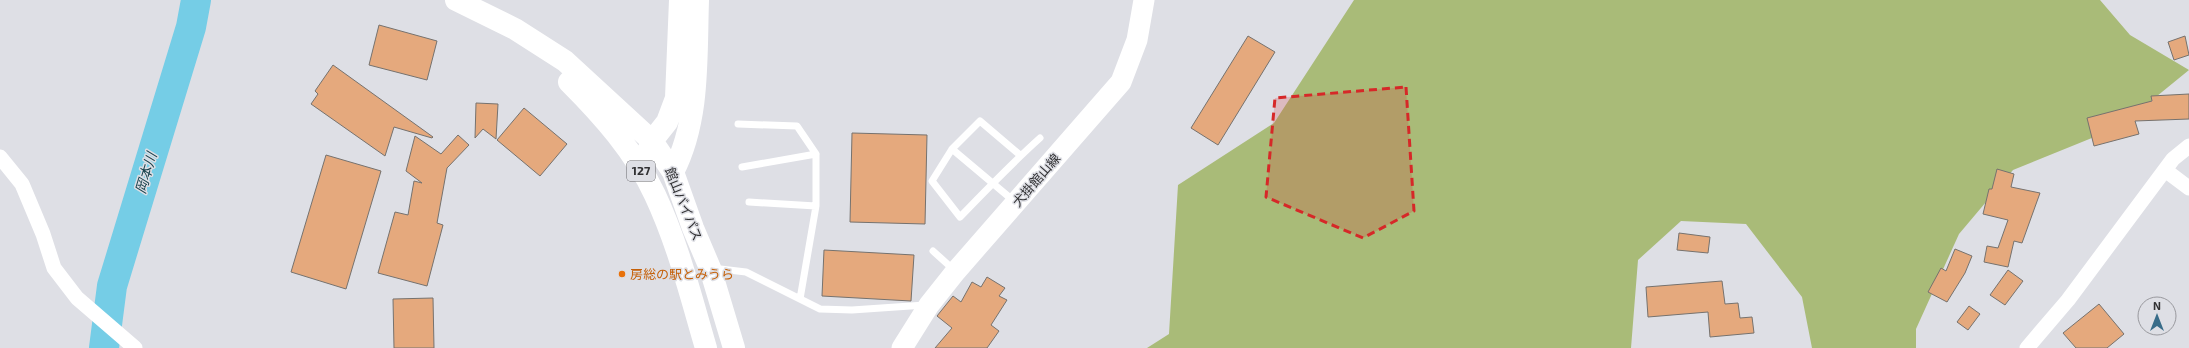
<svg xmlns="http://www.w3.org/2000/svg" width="2189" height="348" font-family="'Exo 2','Noto Sans JP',sans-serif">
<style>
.forest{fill:#a9bb78}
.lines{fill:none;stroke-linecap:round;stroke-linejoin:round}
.river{stroke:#75cde6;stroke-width:30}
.building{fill:#e5a97d;stroke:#76726e}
.lane{stroke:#fff;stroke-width:7}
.street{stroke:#fff;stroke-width:15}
.secondary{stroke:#fff;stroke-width:21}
.highway{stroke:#fff;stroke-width:22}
.marked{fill:#d62828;fill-opacity:0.2;stroke:#d62828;stroke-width:3;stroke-dasharray:8 5;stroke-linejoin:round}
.food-dot{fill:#e8710a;stroke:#dedfe5;stroke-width:1.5}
.labels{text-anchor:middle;stroke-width:3;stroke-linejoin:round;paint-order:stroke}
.shield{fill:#dedfe5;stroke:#656568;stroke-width:1}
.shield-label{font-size:12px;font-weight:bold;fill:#313133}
.street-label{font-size:13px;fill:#313133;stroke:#dedfe5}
.food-label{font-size:13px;fill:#c56008;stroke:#dedfe5;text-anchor:start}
.water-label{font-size:14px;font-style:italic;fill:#1b444e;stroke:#dedfe5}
</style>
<rect width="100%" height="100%" fill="#dedfe5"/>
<path class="forest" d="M1354 0H2100L2130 35 2189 70 2119 127 2013 170 1959 234 1916 329V348H1812L1802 297 1746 224 1681 221 1638 260 1631 348H1147L1169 334 1178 185 1274 123Z"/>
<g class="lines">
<path class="river" d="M104 348 112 286 191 27 196 0"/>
</g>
<path class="building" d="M379 25 437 41 427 80 369 65Z
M1248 36 1275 52 1218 145 1191 128Z
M2185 36 2189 55 2174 60 2168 42Z
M333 65 433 137 432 138 394 127 385 156 311 104 318 94 315 91Z
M2189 94V119L2135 121 2139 134 2094 146 2087 118 2152 101 2151 96Z
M476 103 498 104 496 139 483 129 475 138Z
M524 108 567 144 540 176 497 140Z
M852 133 927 135 925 224 850 222Z
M458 135 469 145 447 168 437 223 443 225 427 286 378 273 395 212 408 215 414 181 422 183 406 171 415 136 441 154Z
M326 155 381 171 346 289 291 272Z
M1997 169 2014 174 2011 187 2040 193 2022 243 2014 241 2008 267 1984 262 1987 246 1998 248 2008 220 1983 214 1989 189H1992Z
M1679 233 1710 237 1708 253 1677 250Z
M1955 249 1972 256 1965 273 1947 302 1928 292 1941 268 1946 271Z
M824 250 914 255 911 301 822 296Z
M2008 270 2023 281 2005 305 1990 295Z
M987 277 1005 288 999 296 1007 300 991 325 999 331 987 348H935L952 328 937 316 953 296 961 302 972 282 981 287Z
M1722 281 1725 304 1738 303 1740 318 1752 317 1754 333 1710 337 1708 312 1648 317 1646 287Z
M433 298 434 348H394L393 299Z
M2099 304 2124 334 2107 348H2076L2063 333Z
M1969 306 1980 314 1968 330 1957 322Z"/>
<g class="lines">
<path class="lane" d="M738 124 797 126 816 154
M952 149 980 121 1020 155
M742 167 816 154V206
M749 202 816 206 800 299
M1015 202 952 149 932 181 960 217C986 190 1012 163 1040 138
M933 251 954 270
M712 268 746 272 820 309 852 310 925 305"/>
<path class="street" d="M0 157 22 184 43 234 54 268 77 298 135 348
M2165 170 2189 188
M2027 348 2068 300 2173 159 2189 146"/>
<path class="secondary" d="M902 348 929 305 956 271 1121 82 1137 40 1144 0"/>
<path class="highway" d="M456 0 515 29 565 61 652 141 673 172 693 228 710 268 734 348
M569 82C602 115 635 152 655 195 678 244 691 297 706 348
M647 154 652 141 667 122 676 98 680 0
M673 172C700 120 696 58 698 0"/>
</g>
<path class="marked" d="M1406 87 1414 211 1363 238 1266 197 1275 98Z"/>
<circle class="food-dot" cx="622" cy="274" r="4"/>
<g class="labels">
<rect class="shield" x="627" y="161" width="28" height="20" rx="3"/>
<g class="shield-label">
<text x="641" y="175">127</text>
</g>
<g class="street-label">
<text transform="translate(1036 180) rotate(-49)" y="5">犬掛館山線</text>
<text transform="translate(684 204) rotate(68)" y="5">館山バイパス</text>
</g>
<g class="food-label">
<text x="630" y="279">房総の駅とみうら</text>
</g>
<g class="water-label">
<text transform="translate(146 173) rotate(-73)" y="5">岡本川</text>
</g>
</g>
<g transform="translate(2157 316)"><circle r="19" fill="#dedfe5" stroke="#99999e"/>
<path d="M0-3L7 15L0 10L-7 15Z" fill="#386c89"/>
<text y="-6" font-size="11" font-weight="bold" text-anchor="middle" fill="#313133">N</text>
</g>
</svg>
